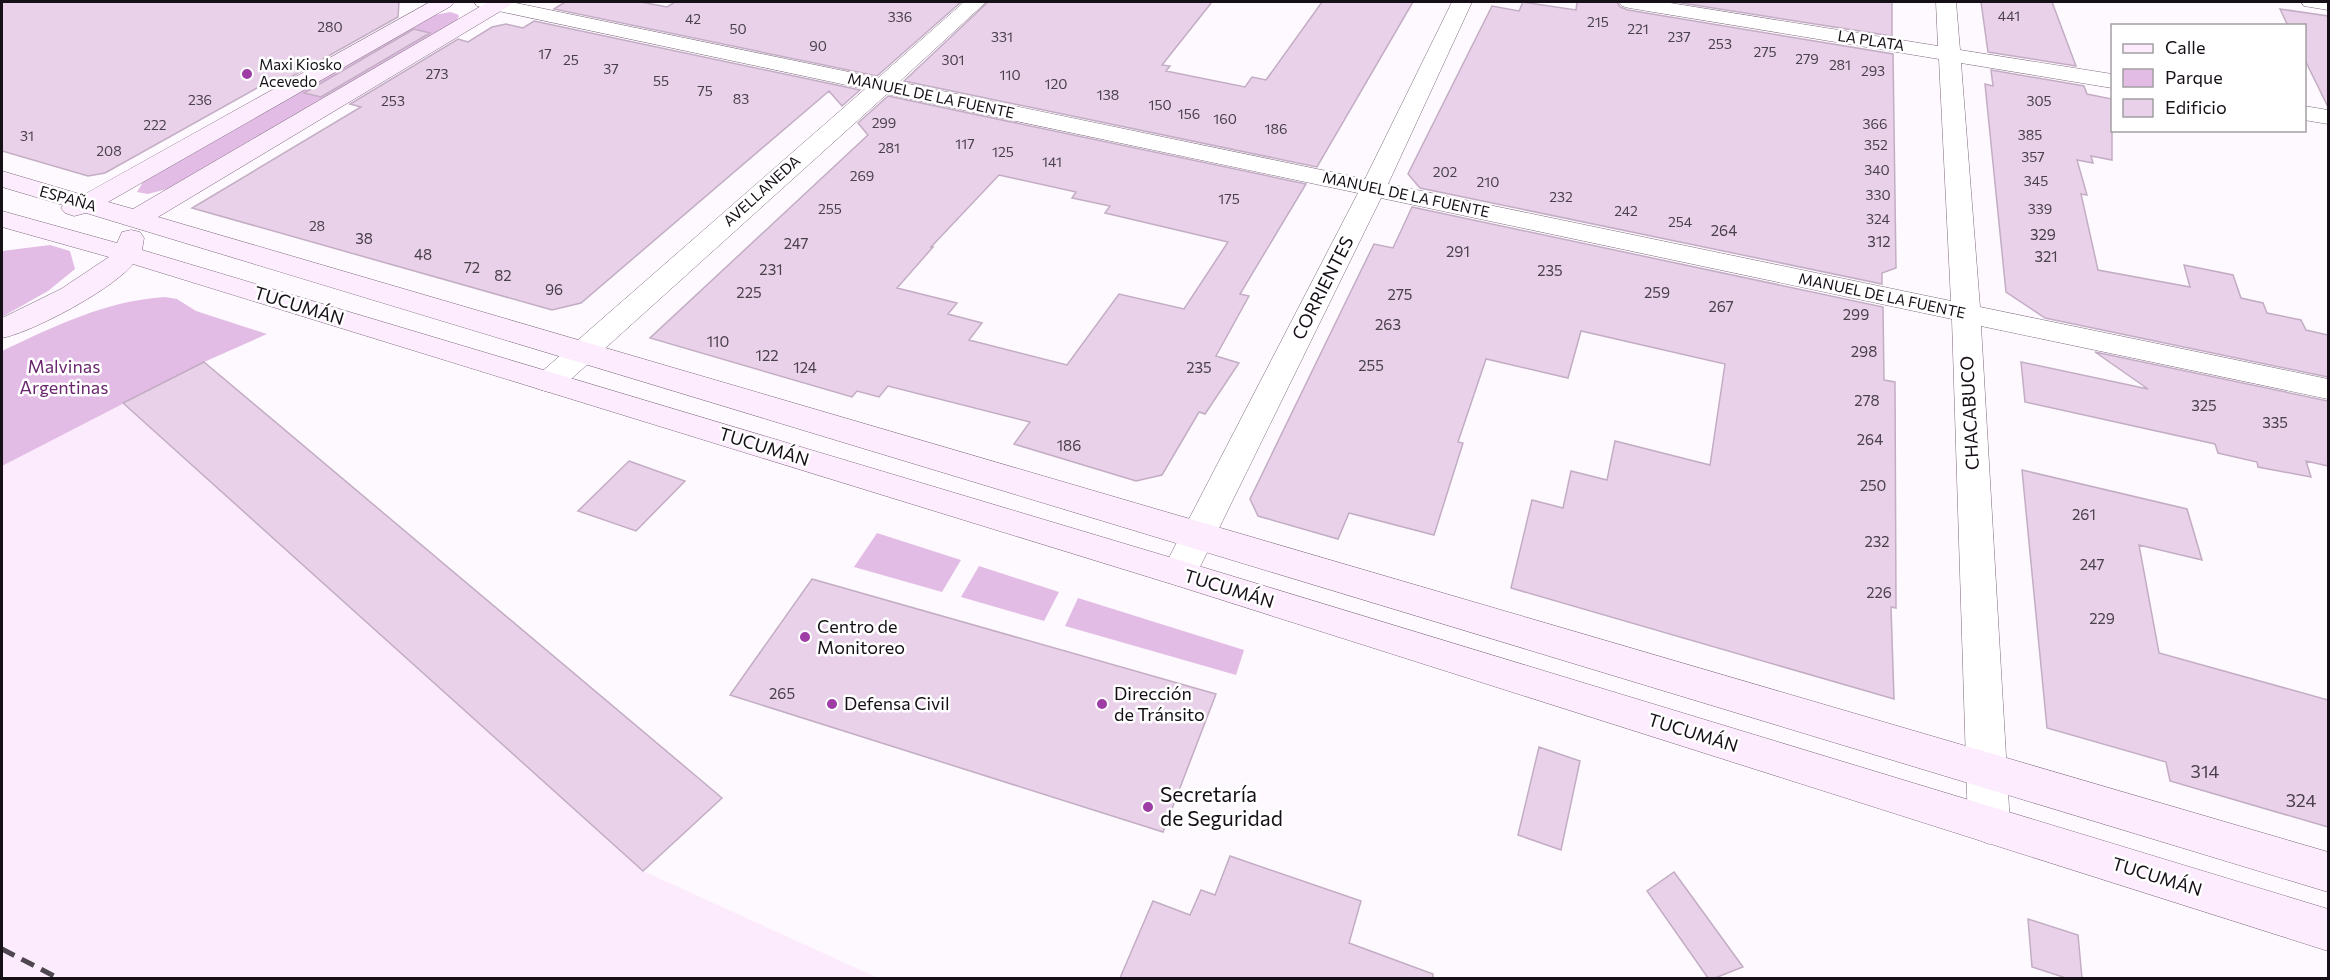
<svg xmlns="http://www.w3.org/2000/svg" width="2330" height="980" font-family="Commissioner,sans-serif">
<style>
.built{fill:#fcebfd}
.green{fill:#e3bce6}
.building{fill:#e8d1e9;stroke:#c3adc4;stroke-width:1.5;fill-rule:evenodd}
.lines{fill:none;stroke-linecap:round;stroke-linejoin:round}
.street-casing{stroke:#7d697e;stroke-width:1}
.secondary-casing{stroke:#7d697e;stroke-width:1}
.street{fill:#fff;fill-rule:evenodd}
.secondary{fill:#fdecfe;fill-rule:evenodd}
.rail{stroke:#4e474f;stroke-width:5;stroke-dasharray:14 8;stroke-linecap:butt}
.poi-dot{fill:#9d3da5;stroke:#fff;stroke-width:2}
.labels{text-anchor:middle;stroke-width:5;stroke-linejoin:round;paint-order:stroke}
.far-number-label{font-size:14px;fill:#4a404c}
.far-street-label{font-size:15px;fill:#160f17;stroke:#fff}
.far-poi-label{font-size:15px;fill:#160f17;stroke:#fff;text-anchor:start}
.number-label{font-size:15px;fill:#4a404c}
.street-label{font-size:18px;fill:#160f17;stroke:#fff}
.park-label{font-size:18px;fill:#69276e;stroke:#fff}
.poi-label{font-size:18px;fill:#160f17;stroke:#fff;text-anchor:start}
.near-number-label{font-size:18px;fill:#4a404c}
.near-poi-label{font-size:21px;fill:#160f17;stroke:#fff;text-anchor:start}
</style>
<rect width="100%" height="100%" fill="#fef9fe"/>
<path class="built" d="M123 403 643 871 878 978H2V466Z"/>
<path class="green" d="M450 12 457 14 459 16 457 20 167 189 148 194 137 192 143 182 435 15Z
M50 245 70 251 75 269 48 291 2 317V251Z
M165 297 177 299 196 311 267 334 204 362 2 466V351C55 326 105 301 165 297Z
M877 533 961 560 942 592 854 567Z
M979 566 1059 592 1044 621 961 597Z
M1078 598 1244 650 1236 675 1065 626Z"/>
<path class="building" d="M2 2H399L398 17 275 86 266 83 105 173 88 176 2 151Z
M565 2H641L667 7 675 2H961L877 76 554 9Z
M988 2H1212L1162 65 1170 66 1166 71 1245 87 1252 77 1266 80 1322 2H1413L1317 167 904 81Z
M1523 2 1576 10 1577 2H1617L1620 7 1628 10 1893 54 1896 268 1882 273V284L1420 188 1408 174 1492 6 1519 11Z
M1675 2H1892V36Z
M1981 2H2052L2076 66 1988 52Z
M2280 9 2328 16V107L2304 58V26H2288Z
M534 21 860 90 842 106 829 91 581 303 552 310 192 208 361 107 350 104 458 39 468 42 492 27 506 24 523 28Z
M414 29 430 33 321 97 304 93Z
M1991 70 2084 86 2087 94 2112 99V160L2091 156 2093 163 2077 160 2087 195 2081 194 2098 270 2190 287 2184 265 2233 275 2241 298 2263 303 2267 313 2301 320 2306 330 2328 335V377L2045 318 2006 292 1985 84 1993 86Z
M888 96 1306 184 1240 294 1249 296 1216 356 1239 363 1205 414 1199 412 1162 475 1136 481 1014 444 1030 422 888 386 879 397 857 391 852 397 650 338 868 135 858 123ZM999 175 1076 192 1072 198 1110 206 1105 213 1228 242 1184 309 1119 294 1067 365 969 340 982 323 948 314 957 303 897 288 933 247H931Z
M1412 207 1883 307 1884 380 1895 382 1896 608 1891 607 1894 699 1511 588 1532 500 1563 508 1571 471 1607 480 1615 441 1710 465 1725 364 1581 331 1568 378 1486 359 1458 442 1463 443 1434 535 1349 513 1338 539 1258 516 1250 499 1352 289 1374 244 1393 248Z
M2095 352 2328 401V466L2306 461 2311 477 2258 467 2257 462 2218 453 2215 444 2025 402 2021 362 2148 389Z
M204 362 696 776 722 798 643 871 123 403Z
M629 461 685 481 636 531 578 511Z
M2022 470 2187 509 2202 560 2139 545 2159 653 2328 700V827L2170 781 2166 762 2047 728Z
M812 579 1216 694 1163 832 730 695Z
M1539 747 1580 761 1561 850 1518 835Z
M1230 856 1361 901 1349 943 1433 974V978H1120L1153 901 1190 915 1201 890 1215 895Z
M1674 872 1743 967 1715 978H1708L1647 891Z
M2028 919 2078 935 2082 978H2066L2032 967Z"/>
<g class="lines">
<g class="street-casing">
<path id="street" d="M474 2H511L878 78 964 2H986L899 82 1365 179 1452 2H1472L1388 184 1951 301 1939 59 1629 8 1622 6 1619 2H1664L1938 46 1936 2H1956L1960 50 2112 74V88L1961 63 1980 307 2328 379V399L1981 326 2010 825 2004 838 1989 844 1974 838 1968 825 1952 319 1381 198 1197 573 1191 582 1179 586 1167 582 1161 573 1358 193 887 94 560 389 549 392 538 389 534 382 538 375 865 89 484 8 477 6Z
M2301 2H2328V10L2304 6Z
M2304 106 2328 110V124L2304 120Z"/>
</g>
<g class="secondary-casing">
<path id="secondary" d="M430 2H454L451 6 108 202 133 209 488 2H512L509 6 158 217 2328 852V892L86 213 74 216 65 213 61 208 63 205 2 187V171L83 195Z
M2 211 117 243 122 232 131 230 140 232 144 238 142 250 1179 560 2328 909V951L1178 586 133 264C113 289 33 332 2 338V318L61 289 109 257 2 227Z"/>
</g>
<use href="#street" class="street"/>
<use href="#secondary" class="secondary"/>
<path class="rail" d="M2 949 58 978"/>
</g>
<g class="poi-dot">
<circle cx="247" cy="74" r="6"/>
<circle cx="805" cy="637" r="6"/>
<circle cx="832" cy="704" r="6"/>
<circle cx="1102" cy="704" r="6"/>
<circle cx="1148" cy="807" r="6"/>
</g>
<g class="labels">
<g class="far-number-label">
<text x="2009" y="21">441</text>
<text x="900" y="22">336</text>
<text x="693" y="24">42</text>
<text x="1598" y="27">215</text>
<text x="330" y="32">280</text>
<text x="738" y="34">50</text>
<text x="1638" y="34">221</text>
<text x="1002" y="42">331</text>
<text x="1679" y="42">237</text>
<text x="1720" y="49">253</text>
<text x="818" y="51">90</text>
<text x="1765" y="57">275</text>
<text x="545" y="59">17</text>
<text x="1807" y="64">279</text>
<text x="571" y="65">25</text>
<text x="953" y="65">301</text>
<text x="1840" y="70">281</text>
<text x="611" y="74">37</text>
<text x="1873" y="76">293</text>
<text x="437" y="79">273</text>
<text x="1010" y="80">110</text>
<text x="661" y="86">55</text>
<text x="1056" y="89">120</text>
<text x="705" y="96">75</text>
<text x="1108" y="100">138</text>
<text x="741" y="104">83</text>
<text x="200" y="105">236</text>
<text x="393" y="106">253</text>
<text x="2039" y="106">305</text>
<text x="1160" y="110">150</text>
<text x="1189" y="119">156</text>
<text x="1225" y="124">160</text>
<text x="884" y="128">299</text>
<text x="1875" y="129">366</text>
<text x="155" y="130">222</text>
<text x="1276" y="134">186</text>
<text x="2030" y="140">385</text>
<text x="27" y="141">31</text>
<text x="965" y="149">117</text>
<text x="1876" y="150">352</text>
<text x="889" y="153">281</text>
<text x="109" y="156">208</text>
<text x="1003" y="157">125</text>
<text x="2033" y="162">357</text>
<text x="1052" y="167">141</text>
<text x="1877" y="175">340</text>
<text x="1445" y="177">202</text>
<text x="862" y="181">269</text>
<text x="2036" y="186">345</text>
<text x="1488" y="187">210</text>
<text x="1878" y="200">330</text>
<text x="1561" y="202">232</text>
<text x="1229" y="204">175</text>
<text x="830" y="214">255</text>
<text x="2040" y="214">339</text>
<text x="1626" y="216">242</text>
<text x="1878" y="224">324</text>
<text x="1680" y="227">254</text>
<text x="317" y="231">28</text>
</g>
<g class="far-street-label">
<text transform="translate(1871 41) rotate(9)" y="5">LA PLATA</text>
<text transform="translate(931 96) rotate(12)" y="5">MANUEL DE LA FUENTE</text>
<text transform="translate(762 191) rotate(-42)" y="5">AVELLANEDA</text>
<text transform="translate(1406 195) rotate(12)" y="5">MANUEL DE LA FUENTE</text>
<text transform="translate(68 199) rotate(16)" y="5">ESPAÑA</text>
<text transform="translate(1882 296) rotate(12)" y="5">MANUEL DE LA FUENTE</text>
</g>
<g class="far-poi-label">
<text x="259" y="70">Maxi Kiosko<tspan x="259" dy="17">Acevedo</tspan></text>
</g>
<g class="number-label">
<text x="1724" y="236">264</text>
<text x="2043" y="240">329</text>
<text x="364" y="244">38</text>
<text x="1879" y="247">312</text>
<text x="796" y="249">247</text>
<text x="1458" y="257">291</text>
<text x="423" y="260">48</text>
<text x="2046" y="262">321</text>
<text x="472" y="273">72</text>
<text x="771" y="275">231</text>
<text x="1550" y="276">235</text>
<text x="503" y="281">82</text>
<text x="554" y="295">96</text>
<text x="749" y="298">225</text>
<text x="1657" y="298">259</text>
<text x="1400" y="300">275</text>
<text x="1721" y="312">267</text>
<text x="1856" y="320">299</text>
<text x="1388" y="330">263</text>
<text x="718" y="347">110</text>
<text x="1864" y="357">298</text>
<text x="767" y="361">122</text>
<text x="1371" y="371">255</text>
<text x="805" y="373">124</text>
<text x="1199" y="373">235</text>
<text x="1867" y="406">278</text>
<text x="2204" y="411">325</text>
<text x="2275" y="428">335</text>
<text x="1870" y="445">264</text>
<text x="1069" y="451">186</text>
<text x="1873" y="491">250</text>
<text x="2084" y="520">261</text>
<text x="1877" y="547">232</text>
<text x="2092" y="570">247</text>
<text x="1879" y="598">226</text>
<text x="2102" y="624">229</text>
<text x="782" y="699">265</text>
</g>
<g class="street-label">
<text transform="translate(1323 288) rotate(-63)" y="6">CORRIENTES</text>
<text transform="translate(299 306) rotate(17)" y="6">TUCUMÁN</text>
<text transform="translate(1970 413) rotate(-93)" y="6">CHACABUCO</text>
<text transform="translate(764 447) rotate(17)" y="6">TUCUMÁN</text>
<text transform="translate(1229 589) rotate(17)" y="6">TUCUMÁN</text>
<text transform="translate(1693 733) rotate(17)" y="6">TUCUMÁN</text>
<text transform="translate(2157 877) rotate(17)" y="6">TUCUMÁN</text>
</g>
<g class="park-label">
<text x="64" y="373">Malvinas<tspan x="64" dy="21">Argentinas</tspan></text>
</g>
<g class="poi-label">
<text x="817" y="633">Centro de<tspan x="817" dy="21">Monitoreo</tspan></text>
<text x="1114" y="700">Dirección<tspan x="1114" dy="21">de Tránsito</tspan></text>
<text x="844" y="710">Defensa Civil</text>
</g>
<g class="near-number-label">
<text x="2205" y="778">314</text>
<text x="2301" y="807">324</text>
</g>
<g class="near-poi-label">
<text x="1160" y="802">Secretaría<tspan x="1160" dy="24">de Seguridad</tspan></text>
</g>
</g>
<rect width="2330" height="980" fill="none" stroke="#160f17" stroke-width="6"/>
<rect x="2111" y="24" width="195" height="108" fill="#ffffff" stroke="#a29fa2" stroke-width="1.5"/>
<rect x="2123" y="44" width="30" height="9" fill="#fdecfe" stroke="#a29fa2" stroke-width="1.5"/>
<text x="2165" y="54" font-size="18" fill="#160f17">Calle</text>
<rect x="2123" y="69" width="30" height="18" fill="#e3bce6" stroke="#a29fa2" stroke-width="1.5"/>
<text x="2165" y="84" font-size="18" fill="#160f17">Parque</text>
<rect x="2123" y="99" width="30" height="18" fill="#e8d1e9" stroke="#a29fa2" stroke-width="1.5"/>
<text x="2165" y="114" font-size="18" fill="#160f17">Edificio</text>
</svg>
